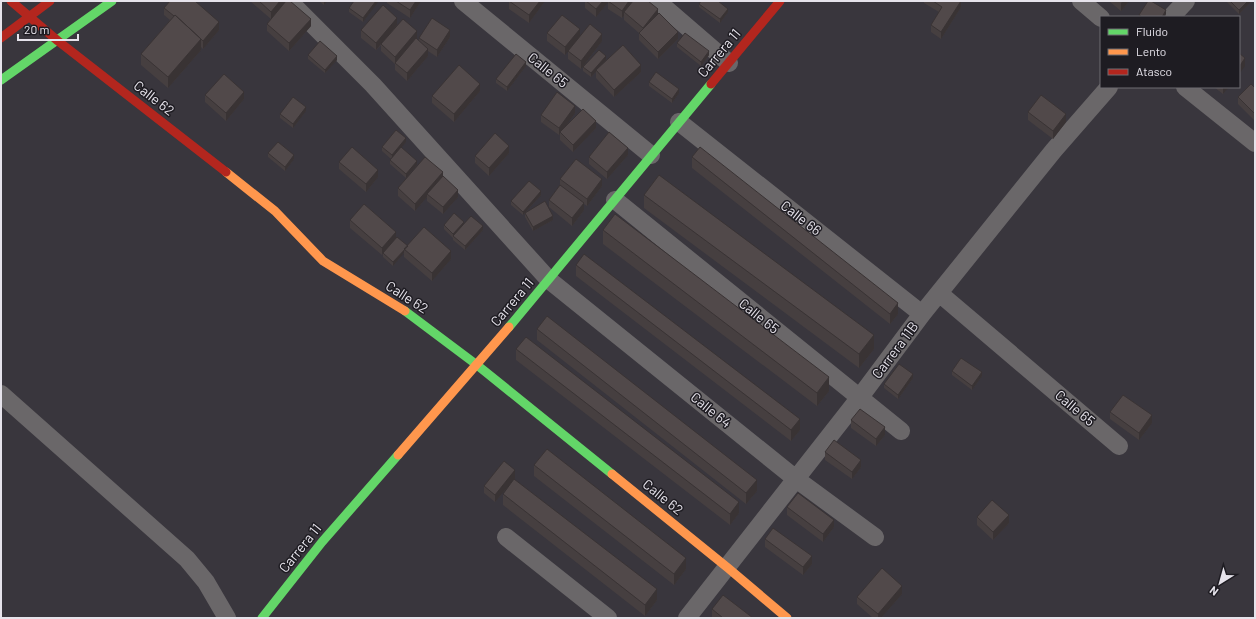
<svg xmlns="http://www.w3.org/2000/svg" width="1256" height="619" font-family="Barlow,sans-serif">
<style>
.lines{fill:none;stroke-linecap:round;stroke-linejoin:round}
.street{stroke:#6a6769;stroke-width:18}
.fast{stroke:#63d668;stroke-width:9}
.slow{stroke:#ff974d;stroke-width:9}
.jam{stroke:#b3261e;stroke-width:9}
.wall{fill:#463f40}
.shaded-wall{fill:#393334}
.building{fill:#51494a;stroke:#393334}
.labels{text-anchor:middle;stroke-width:3;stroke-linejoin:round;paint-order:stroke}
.street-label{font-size:14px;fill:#e6e3eb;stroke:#1e1c22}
</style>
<rect width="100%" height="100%" fill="#39363d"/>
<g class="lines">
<path class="street" d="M289 1 373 85 549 280 796 479 875 537
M463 1 651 155
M657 1 729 63
M1081 1 1101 18
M1171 17 1186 1
M1185 87 1255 143
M679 122 922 314
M615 200 901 431
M939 293 1119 446
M1 394 187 559 206 582 227 618
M506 537 608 618
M687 618 860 397 922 314 1054 150 1109 87"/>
<path class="fast" d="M1 80 112 1
M405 311 477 365 612 474
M509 327 711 84
M262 618 322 542 398 455"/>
<path class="slow" d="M226 172 275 211 323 261 405 311
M398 455 509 327
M612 474 728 568 787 618"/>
<path class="jam" d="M11 1 58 41 226 172
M1 38 50 1
M711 84 780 1"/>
</g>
<path class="wall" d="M250 1H285V3L311 26 289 51 267 31V24L271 19Z
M319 1H327L324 5Z
M378 1 363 22 349 12V8Z
M387 1H421L410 18 387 3Z
M509 1H545L529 23 509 9Z
M585 1H648L678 39 658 59 639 40V33L624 20V16L622 18 608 9V2L596 17 585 8Z
M924 1H961V7L941 39 931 32V25L939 12 924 3Z
M1109 1H1129L1121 11Z
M1226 1H1252L1239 14Z
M699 4 728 12 720 23 699 7Z
M164 8 219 30 203 49 201 47V50L168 88 141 65V54L170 20 164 15Z
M397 25 417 39 419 41V38L450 37 437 57 428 51V56L407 81 395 70V64L381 51V45L376 50 361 38V30Z
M580 29 565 55 547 41V33Z
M602 41 581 69 568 59V51Z
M677 43 709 55 701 66 677 47Z
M308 55 337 60 325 73 308 59Z
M606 60 602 65 641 72 614 97 596 78V72L591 77 583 71V67Z
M526 66 507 91 496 83V79Z
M649 82 679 93 672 103 649 86Z
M1214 87H1229L1223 94Z
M1255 88V121L1238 104V97Z
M480 91 454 122 432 103V96Z
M205 95 244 99 226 121 205 102Z
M306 111 293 128 280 118V114Z
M1028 112 1066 122 1053 139 1028 120Z
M575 113 564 128H596L573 152 560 140V134L559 135 541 122V115Z
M406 142 401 147 417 165 406 178 390 164V160L391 159 382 151V147Z
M268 153 294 159 285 171 268 157Z
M509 153 489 176 475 163V156Z
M628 155 607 179 589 164V157Z
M692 157 898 314 890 324 692 168Z
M339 162 378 177 366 192 339 169Z
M443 177 458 197 443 214 427 201V197L415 211 398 196V188Z
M560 179 602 186 587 206 584 204V210L572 226 549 207V200L560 185Z
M541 195 525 213 553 220 533 231 525 217V213L523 215 511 205V201Z
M644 195 874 349 859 368 644 208Z
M350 220 396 238 408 246 451 259 432 281 404 257V253L393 266 383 257V254L382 255 350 228Z
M464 224 483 230 465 250 453 240V238L444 229V225Z
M603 230 829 391 817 406 603 244Z
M576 265 800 430 791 441 576 276Z
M537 329 757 491 746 504 537 340Z
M516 349 739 513 730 525 516 360Z
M952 371 982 376 972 390 952 375Z
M913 378 898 399 884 388V384Z
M1110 412 1152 423 1139 440 1110 419Z
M851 420 885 435 876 446 851 428Z
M825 452 861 467 852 479 825 460Z
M534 465 686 569 674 585 534 476Z
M515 478 495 502 484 493V486Z
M503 494 657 600 645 616 503 505Z
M787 507 834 527 823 542 787 515Z
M977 517 1009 523 993 540 977 525Z
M765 539 812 564 803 575 765 547Z
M902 594 881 618H873L857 604V597Z
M712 609 753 618H713L712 617Z"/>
<path class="shaded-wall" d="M280 1H285V3L271 19V12Z
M324 1H327L324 5Z
M376 1H378V2L363 22V18Z
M416 1H421L410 18V10Z
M540 1H545L529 23V15Z
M603 1H609L596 17V9Z
M629 1H634L624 12V16L622 18V11Z
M961 1V7L941 39V32Z
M1123 1H1129L1121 11V3Z
M1248 1H1252L1239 14V10Z
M658 9V16L643 35V28Z
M728 9V12L720 23V19Z
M1166 10V14L1165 17H1162Z
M397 18V25L376 50V43Z
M311 19V26L289 51V43Z
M219 22V30L203 49V41Z
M580 29V37L565 55V47Z
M450 30V37L437 57V50Z
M417 31V39L395 64V57Z
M678 32V39L658 59V52Z
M602 34V41L581 69V61Z
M201 39V50L168 88V77Z
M428 49V56L407 81V73Z
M709 51V55L701 66V62Z
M337 56V60L325 73V70Z
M606 56V60L596 71V70V72L591 77V73Z
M1245 58V66L1239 74V67Z
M526 62V66L507 91V87Z
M641 65V72L614 97V90Z
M480 84V91L454 122V114Z
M1223 87H1229L1223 94Z
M679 89V93L672 103V99Z
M244 92V99L226 121V113Z
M575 106V113L561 133 560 132V134L559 135V128Z
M306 107V111L293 128V124Z
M1066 114V122L1053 139V131Z
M596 121V128L573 152V145Z
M406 138V142L392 159V155Z
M509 146V153L489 176V168Z
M628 148V155L607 179V172Z
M294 155V159L285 171V167Z
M417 161V165L406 178V174Z
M378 170V177L366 192V184Z
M443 172V179L427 194V197L415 211V204Z
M602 179V186L587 206V199Z
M458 190V197L443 214V207Z
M541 191V195L523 215V212Z
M584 203V210L572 226V218Z
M553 216V220L533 231V227Z
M464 222V226L453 236V238V234Z
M483 226V230L465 250V246Z
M396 232V239L383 253 382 255V248Z
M408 246 404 249V253L393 266V262Z
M451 251V259L432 281V273Z
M898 303V314L890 324V314Z
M874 335V349L859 368V354Z
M982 372V376L972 390V386Z
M913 374V378L898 399V395Z
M829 377V391L817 406V393Z
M1152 415V423L1139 440V433Z
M800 419V430L791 441V430Z
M885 427V435L876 446V439Z
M861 460V467L852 479V472Z
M515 470V478L495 502V495Z
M757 480V491L746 504V493Z
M739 502V513L730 525V514Z
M1009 515V523L993 540V532Z
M834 520V527L823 542V534Z
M812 556V564L803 575V567Z
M686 558V569L674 585V574Z
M902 586V594L881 618H878V614Z
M657 589V600L645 616V605Z"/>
<path class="building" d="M170 1H195L219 22 203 41 201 39 175 15 174 16 164 8Z
M259 1H280L271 12Z
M286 1H290L311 19 289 43 267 24Z
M354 1H376L363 18 349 8Z
M396 1H416L410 10Z
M509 1H540L529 15Z
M586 1H603L596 9Z
M608 1H629L622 11Z
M633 1H648L658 9 643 28 624 12Z
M701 1H718L728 9 720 19 699 4Z
M933 1H961L941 32 931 25 942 7Z
M1148 1H1151L1166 10 1162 17H1142L1139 15Z
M1230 1H1248L1239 10Z
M383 5 397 18 376 43 361 30Z
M659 13 678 32 658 52 639 33Z
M175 15 201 39 168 77 141 54Z
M562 15 580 29 565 47 547 33Z
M432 18 450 30 437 50 419 38Z
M403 19 417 31 395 57 381 44Z
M590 24 602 34 581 61 568 51Z
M685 33 709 51 701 62 677 43Z
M416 38 428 49 407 73 395 63Z
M320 41 337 56 325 70 308 55Z
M623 45 641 65 614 90 596 70Z
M599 50 606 56 591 73 583 67Z
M1239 53 1245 58 1239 67Z
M516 54 526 62 507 87 496 79Z
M459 65 480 84 454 114 432 96Z
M656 72 679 89 672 99 649 82Z
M224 74 244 92 226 113 205 95Z
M1251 84 1255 88V114L1238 97Z
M557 92 575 106 559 128 541 115Z
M1041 95 1066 114 1053 131 1028 112Z
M293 97 306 107 293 124 280 114Z
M583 109 596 121 573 145 560 132Z
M396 130 406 138 392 155 382 147Z
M609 132 628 148 607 172 589 157Z
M495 133 509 146 489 168 475 156Z
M278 142 294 155 285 167 268 153Z
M352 147 378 170 366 184 339 162Z
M401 147 417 161 406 174 390 160Z
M700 147 898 303 890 314 692 157Z
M425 157 443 172 415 204 398 188Z
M576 159 602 179 587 199 560 179Z
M659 175 874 335 859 354 644 195Z
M443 176 458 190 443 207 427 194Z
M529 181 541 191 523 212 511 201Z
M560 185 584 203 572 218 549 200Z
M545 201 553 216 533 227 525 213Z
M364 204 396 232 382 248 350 220Z
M454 213 464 222 453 234 444 225Z
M615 214 829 377 817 393 603 230Z
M471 216 483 226 465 246 453 236Z
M424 227 451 251 432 273 404 249Z
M397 237 408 246 393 262 383 253Z
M584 254 800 419 791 430 576 265Z
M547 316 757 480 746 493 537 329Z
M526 337 739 502 730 514 516 349Z
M961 358 982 372 972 386 952 371Z
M899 364 913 374 898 395 884 384Z
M1123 395 1152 415 1139 433 1110 412Z
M860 409 885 427 876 439 851 420Z
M834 440 861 460 852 472 825 452Z
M547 449 686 558 674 574 534 465Z
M504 461 515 470 495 495 484 486Z
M514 479 657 589 645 605 503 494Z
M798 493 834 520 823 534 787 507Z
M992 500 1009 515 993 532 977 517Z
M773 528 812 556 803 567 765 539Z
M882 568 902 586 878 614 857 597Z
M723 595 753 618H723L712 609Z"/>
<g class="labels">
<g class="street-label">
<text transform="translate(719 53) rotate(-50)" y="5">Carrera 11</text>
<text transform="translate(548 70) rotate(39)" y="5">Calle 65</text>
<text transform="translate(154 98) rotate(38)" y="5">Calle 62</text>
<text transform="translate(801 218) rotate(38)" y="5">Calle 66</text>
<text transform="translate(407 297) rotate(33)" y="5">Calle 62</text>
<text transform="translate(512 302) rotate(-50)" y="5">Carrera 11</text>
<text transform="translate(759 316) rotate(39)" y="5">Calle 65</text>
<text transform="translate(895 350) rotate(-53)" y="5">Carrera 11B</text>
<text transform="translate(1075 408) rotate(40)" y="5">Calle 65</text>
<text transform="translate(711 410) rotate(39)" y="5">Calle 64</text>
<text transform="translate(663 497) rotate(39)" y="5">Calle 62</text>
<text transform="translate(300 548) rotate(-51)" y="5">Carrera 11</text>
</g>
</g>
<rect width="1256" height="619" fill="none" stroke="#e6e3eb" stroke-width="4"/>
<rect x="1100" y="16" width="140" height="72" fill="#1e1c22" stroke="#6e6c72"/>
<rect x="1108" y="29" width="20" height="6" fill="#63d668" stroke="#6e6c72"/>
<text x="1136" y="36" font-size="12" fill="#e6e3eb">Fluido</text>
<rect x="1108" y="49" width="20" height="6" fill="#ff974d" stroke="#6e6c72"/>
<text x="1136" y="56" font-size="12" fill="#e6e3eb">Lento</text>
<rect x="1108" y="69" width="20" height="6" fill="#b3261e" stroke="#6e6c72"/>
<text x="1136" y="76" font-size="12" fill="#e6e3eb">Atasco</text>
<g transform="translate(1220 583) rotate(217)" stroke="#1e1c22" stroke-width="3" paint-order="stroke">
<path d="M0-3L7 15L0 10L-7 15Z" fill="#e6e3eb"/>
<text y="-6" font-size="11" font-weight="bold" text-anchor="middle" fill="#e6e3eb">N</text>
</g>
<path d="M18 34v6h60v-6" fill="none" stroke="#e6e3eb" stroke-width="2"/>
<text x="24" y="34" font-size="12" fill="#e6e3eb" stroke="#1e1c22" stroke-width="3" paint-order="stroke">20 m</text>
</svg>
